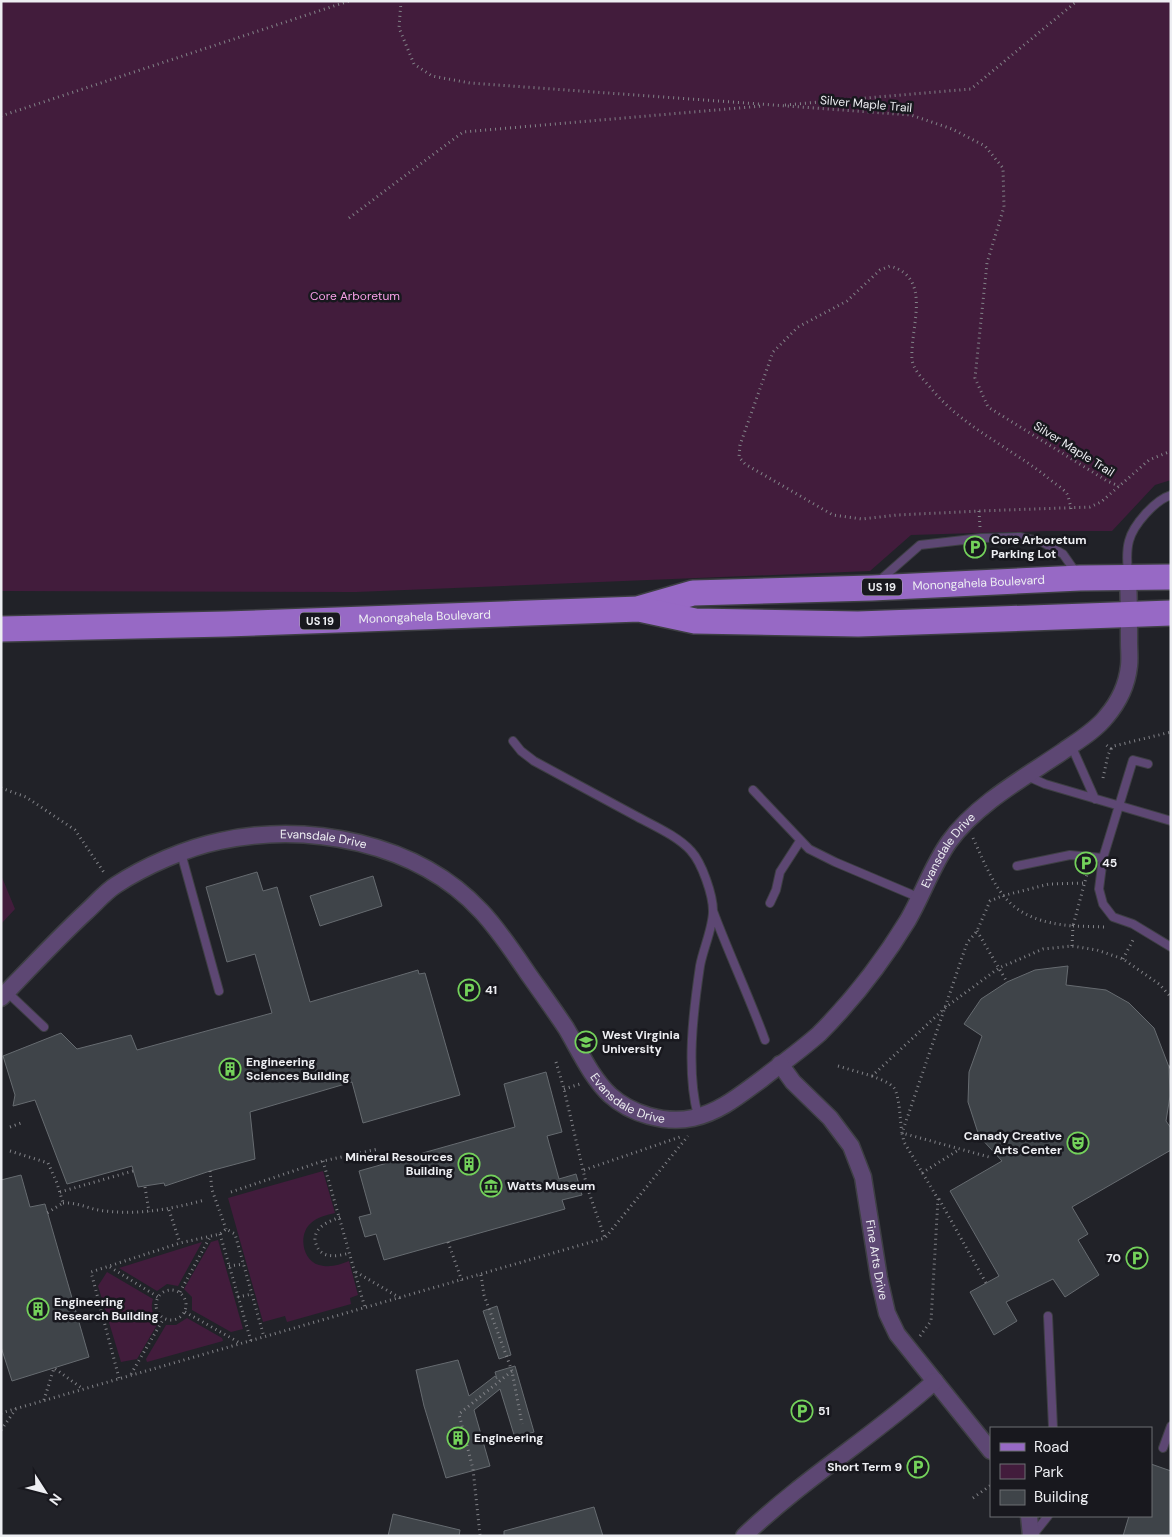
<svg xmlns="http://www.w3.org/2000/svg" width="1172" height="1537" font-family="'DM Sans',sans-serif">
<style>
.green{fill:#421c3c}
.building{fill:#3f4449;stroke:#666b70}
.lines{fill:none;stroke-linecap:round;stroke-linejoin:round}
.service-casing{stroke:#3e3f44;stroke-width:10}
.minor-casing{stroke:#3e3f44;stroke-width:19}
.primary-casing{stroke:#3e3f44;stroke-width:28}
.path{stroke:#828388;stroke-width:3;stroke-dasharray:1 4;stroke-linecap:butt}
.service{stroke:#5d4773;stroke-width:8}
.minor{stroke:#5d4773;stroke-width:16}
.primary{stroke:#9769c5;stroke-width:25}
.labels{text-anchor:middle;stroke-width:5;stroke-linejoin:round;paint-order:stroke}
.shield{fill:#18181e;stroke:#adaeb2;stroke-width:1}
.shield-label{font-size:11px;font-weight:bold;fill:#edeef2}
.street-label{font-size:12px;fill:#edeef2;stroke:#18181e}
.park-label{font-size:12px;fill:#f8a1e8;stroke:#18181e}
.poi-label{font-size:12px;font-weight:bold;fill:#edeef2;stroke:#18181e;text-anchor:start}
</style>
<rect width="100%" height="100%" fill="#212228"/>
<path class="green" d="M1 1H1171V480L1155 485 1112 531H1047L911 535 870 571 356 592 1 591Z
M1 875 15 909 1 924Z
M323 1171 335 1213C327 1215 317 1217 311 1223 298 1234 302 1260 319 1265 330 1268 339 1265 349 1261L358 1295 350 1298 351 1304 287 1322 285 1316 263 1322 228 1198Z
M218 1240 243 1329 231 1332 192 1310V1297L184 1289 211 1242Z
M202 1242 178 1286 167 1284 157 1291 119 1268Z
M107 1272 153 1299C150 1309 153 1314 158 1323L137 1359 121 1362 98 1286Z
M187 1318 222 1338 223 1341 147 1362 146 1359 166 1325H176Z"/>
<path class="building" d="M257 872 263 891 277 887 310 1002 418 970 419 974 425 973 460 1095 363 1123 352 1082 250 1112 255 1159 210 1171 165 1186 164 1183 138 1187 132 1166 67 1184 35 1100 13 1106 15 1095 3 1056 61 1033 77 1049 131 1035 137 1050 272 1013 255 954 227 962 206 887Z
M373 876 382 906 320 926 310 896Z
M1068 966 1066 985 1106 990 1129 1003 1154 1028 1169 1067 1170 1096 1166 1121 1171 1128V1150L1072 1207 1088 1234 1078 1240 1099 1275 1065 1297 1053 1279 1006 1302 1017 1321 994 1335 970 1292 999 1276 950 1191 1002 1161 979 1136 968 1102 969 1072 982 1036 964 1024 981 999 1007 982 1035 970Z
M546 1072 562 1132 547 1136 559 1179 576 1174 582 1195 562 1200 565 1209 384 1260 376 1234 365 1237 359 1217 371 1214 359 1171 515 1127 504 1084Z
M21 1175 30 1207 45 1204 89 1357 12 1381 1 1347V1180Z
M497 1306 511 1355 499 1359 483 1311Z
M458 1360 469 1396 495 1376 497 1379 495 1372 515 1366 534 1432 515 1438 500 1389 474 1410 490 1466 446 1478 424 1406 416 1370Z
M1151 1464 1171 1471V1536H1123L1129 1516H1151Z
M594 1507 603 1536H504V1531Z
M393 1514 460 1530 459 1536H388Z"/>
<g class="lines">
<g class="service-casing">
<path id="service" d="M1128 573C1127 563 1126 552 1129 541 1133 525 1155 500 1171 495
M879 581 920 545 981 538 1020 537 1042 542 1063 554 1077 574
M513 741 521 751 534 761C567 779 601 797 634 815 652 825 678 836 691 851 702 863 713 895 713 911 713 928 703 949 700 966 693 1013 686 1070 698 1116
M1071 745 1095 799
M1148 764 1133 760 1103 858 1099 889 1103 904 1113 917 1133 924 1171 947
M1027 776 1045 784 1171 821
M753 790 809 849 835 862 920 898
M181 853 219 991
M1017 866 1070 855 1103 858
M770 903 776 890 780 872 800 841
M713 911C729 954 749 996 765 1040
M7 992 44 1027
M1048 1316 1053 1428
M1163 1448 1171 1426
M1032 1536 1048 1516"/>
</g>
<g class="minor-casing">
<g id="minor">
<path id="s1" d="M1 998C29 969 57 939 86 912 96 903 105 892 116 885 145 866 186 848 220 841 308 822 417 842 481 911 499 930 514 953 529 975 541 992 554 1010 566 1028 579 1050 591 1077 610 1095 631 1114 665 1124 693 1118 720 1112 740 1095 762 1079 781 1064 801 1050 819 1034 853 1000 883 961 908 920 923 894 932 866 949 842 975 805 1025 777 1062 752 1076 742 1095 731 1106 717 1118 703 1127 685 1129 666 1130 659 1129 650 1129 642 1129 621 1129 599 1128 578"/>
<path id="s2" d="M780 1064 793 1082 830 1118 851 1146 863 1177 879 1278 887 1313 897 1334 991 1451"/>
<path d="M1029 1516 1031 1536"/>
<path d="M744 1536C803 1479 874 1436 935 1381"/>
</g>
</g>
<g class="primary-casing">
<g id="primary">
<path id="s3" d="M641 608 693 593 872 588 1080 578 1171 577"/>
<path id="s4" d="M1 629 226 624 639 609 695 621 858 624 1171 613"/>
</g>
</g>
<path class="path" d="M401 1 399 28 414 64 432 76 470 83 911 115 952 129 985 146 1003 168 1004 207 987 263 975 378 988 407 1107 481 1119 486
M785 105 971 89 1077 1
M1 116 349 1
M349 218 463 132 762 106
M1071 509C1070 504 1069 498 1067 494 1063 488 1052 482 1047 477 1009 447 961 426 930 387 923 379 913 370 912 359 910 327 933 278 890 266L880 270 847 301 798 327 773 352 740 445 739 457 745 464 833 515 862 519 897 515 979 511 1090 507 1101 502 1149 460 1171 451
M979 511 980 527
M1111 749 1114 746 1171 732
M1103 778 1108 755 1111 749 1105 744
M1 788 26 797 75 830 105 874
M973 838C998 893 1007 920 1073 926L1087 874
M977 931 1007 982
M1072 946 1073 926 1105 927
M1123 959 1133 940 1135 941
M556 1062 564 1089 587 1187 605 1238
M838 1066 872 1076 946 1007 999 968 1043 949 1072 946 1097 950 1123 959 1159 984 1171 997
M1169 1067H1171
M872 1076C879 1079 889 1082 894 1088 900 1097 900 1122 902 1133L989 1157
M564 1089 580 1084
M10 1127 21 1123
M10 1151 48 1163 57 1183 63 1203 47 1213
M323 1161 365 1308
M584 1170 680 1137
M210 1171 212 1190 226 1229
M922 1173 960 1149
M145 1187 149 1212
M60 1192 133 1171
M231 1192 323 1161 378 1149
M939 1199 986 1283
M63 1203C78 1202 91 1210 105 1211 141 1215 171 1209 205 1200
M169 1210 180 1243
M340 1217C333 1220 324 1223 319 1229 315 1233 314 1240 316 1244 321 1260 338 1256 350 1253
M220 1234 251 1341
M448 1242 462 1281
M229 1266 244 1264
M110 1267 158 1297
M356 1272 400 1298
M481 1275 484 1295 512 1371 522 1424
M156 1305a15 15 0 1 1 30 0a15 15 0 1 1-30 0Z
M180 1292 210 1237
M238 1297 252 1294
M185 1312 240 1343
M920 1336 931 1321 938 1199 904 1142 902 1133 967 943 977 931 990 901 1002 896 1049 884 1084 883
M131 1374 164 1318
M119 1378 91 1272 180 1243 220 1234 226 1229 235 1234 264 1337
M44 1400 54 1368 83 1389
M1 1413 605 1238 688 1136
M1 1430 16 1409
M973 1498 991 1485
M480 1535 473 1469 459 1414 512 1371"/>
<use href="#service" class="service"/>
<use href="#minor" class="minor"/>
<use href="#primary" class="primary"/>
</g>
<defs>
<g id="parking-ring" transform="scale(1.125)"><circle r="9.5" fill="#18181e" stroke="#74d25b" stroke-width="1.5"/><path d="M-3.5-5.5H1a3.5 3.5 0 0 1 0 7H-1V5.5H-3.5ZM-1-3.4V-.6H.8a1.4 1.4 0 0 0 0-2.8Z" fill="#74d25b"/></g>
<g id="university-ring" transform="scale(1.125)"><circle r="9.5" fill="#18181e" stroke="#74d25b" stroke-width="1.5"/><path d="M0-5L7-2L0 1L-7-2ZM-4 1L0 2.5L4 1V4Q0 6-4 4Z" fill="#74d25b"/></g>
<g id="building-ring" transform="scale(1.125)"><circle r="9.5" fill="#18181e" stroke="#74d25b" stroke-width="1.5"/><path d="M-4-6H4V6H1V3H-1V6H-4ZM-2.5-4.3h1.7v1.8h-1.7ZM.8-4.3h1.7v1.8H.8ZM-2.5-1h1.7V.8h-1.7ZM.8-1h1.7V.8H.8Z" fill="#74d25b"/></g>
<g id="theatre-ring" transform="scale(1.125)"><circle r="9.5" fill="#18181e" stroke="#74d25b" stroke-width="1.5"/><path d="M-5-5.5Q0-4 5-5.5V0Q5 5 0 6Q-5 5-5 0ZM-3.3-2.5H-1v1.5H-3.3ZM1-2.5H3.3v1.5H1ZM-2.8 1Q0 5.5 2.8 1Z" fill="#74d25b"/></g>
<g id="museum-ring" transform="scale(1.125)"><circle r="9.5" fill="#18181e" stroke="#74d25b" stroke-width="1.5"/><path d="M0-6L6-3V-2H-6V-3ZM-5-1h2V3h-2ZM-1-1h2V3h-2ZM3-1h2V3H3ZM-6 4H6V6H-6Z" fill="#74d25b"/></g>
</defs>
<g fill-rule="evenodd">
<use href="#parking-ring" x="975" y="547"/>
<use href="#parking-ring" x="1086" y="863"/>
<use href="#parking-ring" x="469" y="990"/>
<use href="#university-ring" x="586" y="1042"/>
<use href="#building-ring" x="230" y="1069"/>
<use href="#theatre-ring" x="1078" y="1143"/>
<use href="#building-ring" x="469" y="1164"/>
<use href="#museum-ring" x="491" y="1186"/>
<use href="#parking-ring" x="1137" y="1258"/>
<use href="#building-ring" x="38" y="1309"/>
<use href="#parking-ring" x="802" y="1411"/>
<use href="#building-ring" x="458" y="1438"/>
<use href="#parking-ring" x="918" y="1467"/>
</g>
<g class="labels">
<g class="shield">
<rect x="862" y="578.5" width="40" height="17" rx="4"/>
<rect x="300" y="612.5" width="40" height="17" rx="4"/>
</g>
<g class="shield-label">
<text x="882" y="591">US 19</text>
<text x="320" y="625">US 19</text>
</g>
<g class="street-label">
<text transform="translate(866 104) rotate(5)" y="4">Silver Maple Trail</text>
<text transform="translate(1074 449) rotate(32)" y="4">Silver Maple Trail</text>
<text dy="4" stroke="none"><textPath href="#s3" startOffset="340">Monongahela Boulevard</textPath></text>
<text dy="4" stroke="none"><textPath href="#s4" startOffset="424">Monongahela Boulevard</textPath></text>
<text dy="4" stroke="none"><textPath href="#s1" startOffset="379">Evansdale Drive</textPath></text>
<text dy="4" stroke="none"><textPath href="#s1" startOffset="1249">Evansdale Drive</textPath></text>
<text dy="4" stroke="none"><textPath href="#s1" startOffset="799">Evansdale Drive</textPath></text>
<text dy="4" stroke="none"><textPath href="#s2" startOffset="226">Fine Arts Drive</textPath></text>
</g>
<g class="park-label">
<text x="355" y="300">Core Arboretum</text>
</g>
<g class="poi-label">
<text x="991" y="544">Core Arboretum<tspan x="991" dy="14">Parking Lot</tspan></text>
<text x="1102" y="867">45</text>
<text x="485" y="994">41</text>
<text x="602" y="1039">West Virginia<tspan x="602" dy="14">University</tspan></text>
<text x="246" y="1066">Engineering<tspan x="246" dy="14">Sciences Building</tspan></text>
<text x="1062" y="1140" text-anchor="end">Canady Creative<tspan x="1062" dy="14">Arts Center</tspan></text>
<text x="453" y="1161" text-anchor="end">Mineral Resources<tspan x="453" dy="14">Building</tspan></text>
<text x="507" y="1190">Watts Museum</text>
<text x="1121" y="1262" text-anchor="end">70</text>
<text x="54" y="1306">Engineering<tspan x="54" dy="14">Research Building</tspan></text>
<text x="818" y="1415">51</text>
<text x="474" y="1442">Engineering</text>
<text x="902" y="1471" text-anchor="end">Short Term 9</text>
</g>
</g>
<rect width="1172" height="1537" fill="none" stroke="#edeef2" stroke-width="5"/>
<rect x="990" y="1427" width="162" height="90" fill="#18181e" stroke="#6d6e73"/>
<rect x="1000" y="1443" width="25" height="8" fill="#9769c5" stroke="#6d6e73"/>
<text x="1034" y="1452" font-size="15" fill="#edeef2">Road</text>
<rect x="1000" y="1464" width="25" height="15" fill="#421c3c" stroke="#6d6e73"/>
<text x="1034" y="1477" font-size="15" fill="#edeef2">Park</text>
<rect x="1000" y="1490" width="25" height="15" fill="#3f4449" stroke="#6d6e73"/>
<text x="1034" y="1502" font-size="15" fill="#edeef2">Building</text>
<g transform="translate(45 1492) rotate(126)" stroke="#18181e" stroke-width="4" paint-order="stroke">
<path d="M0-4L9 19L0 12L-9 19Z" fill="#edeef2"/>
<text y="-8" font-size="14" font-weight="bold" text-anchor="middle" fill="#edeef2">N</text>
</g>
</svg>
